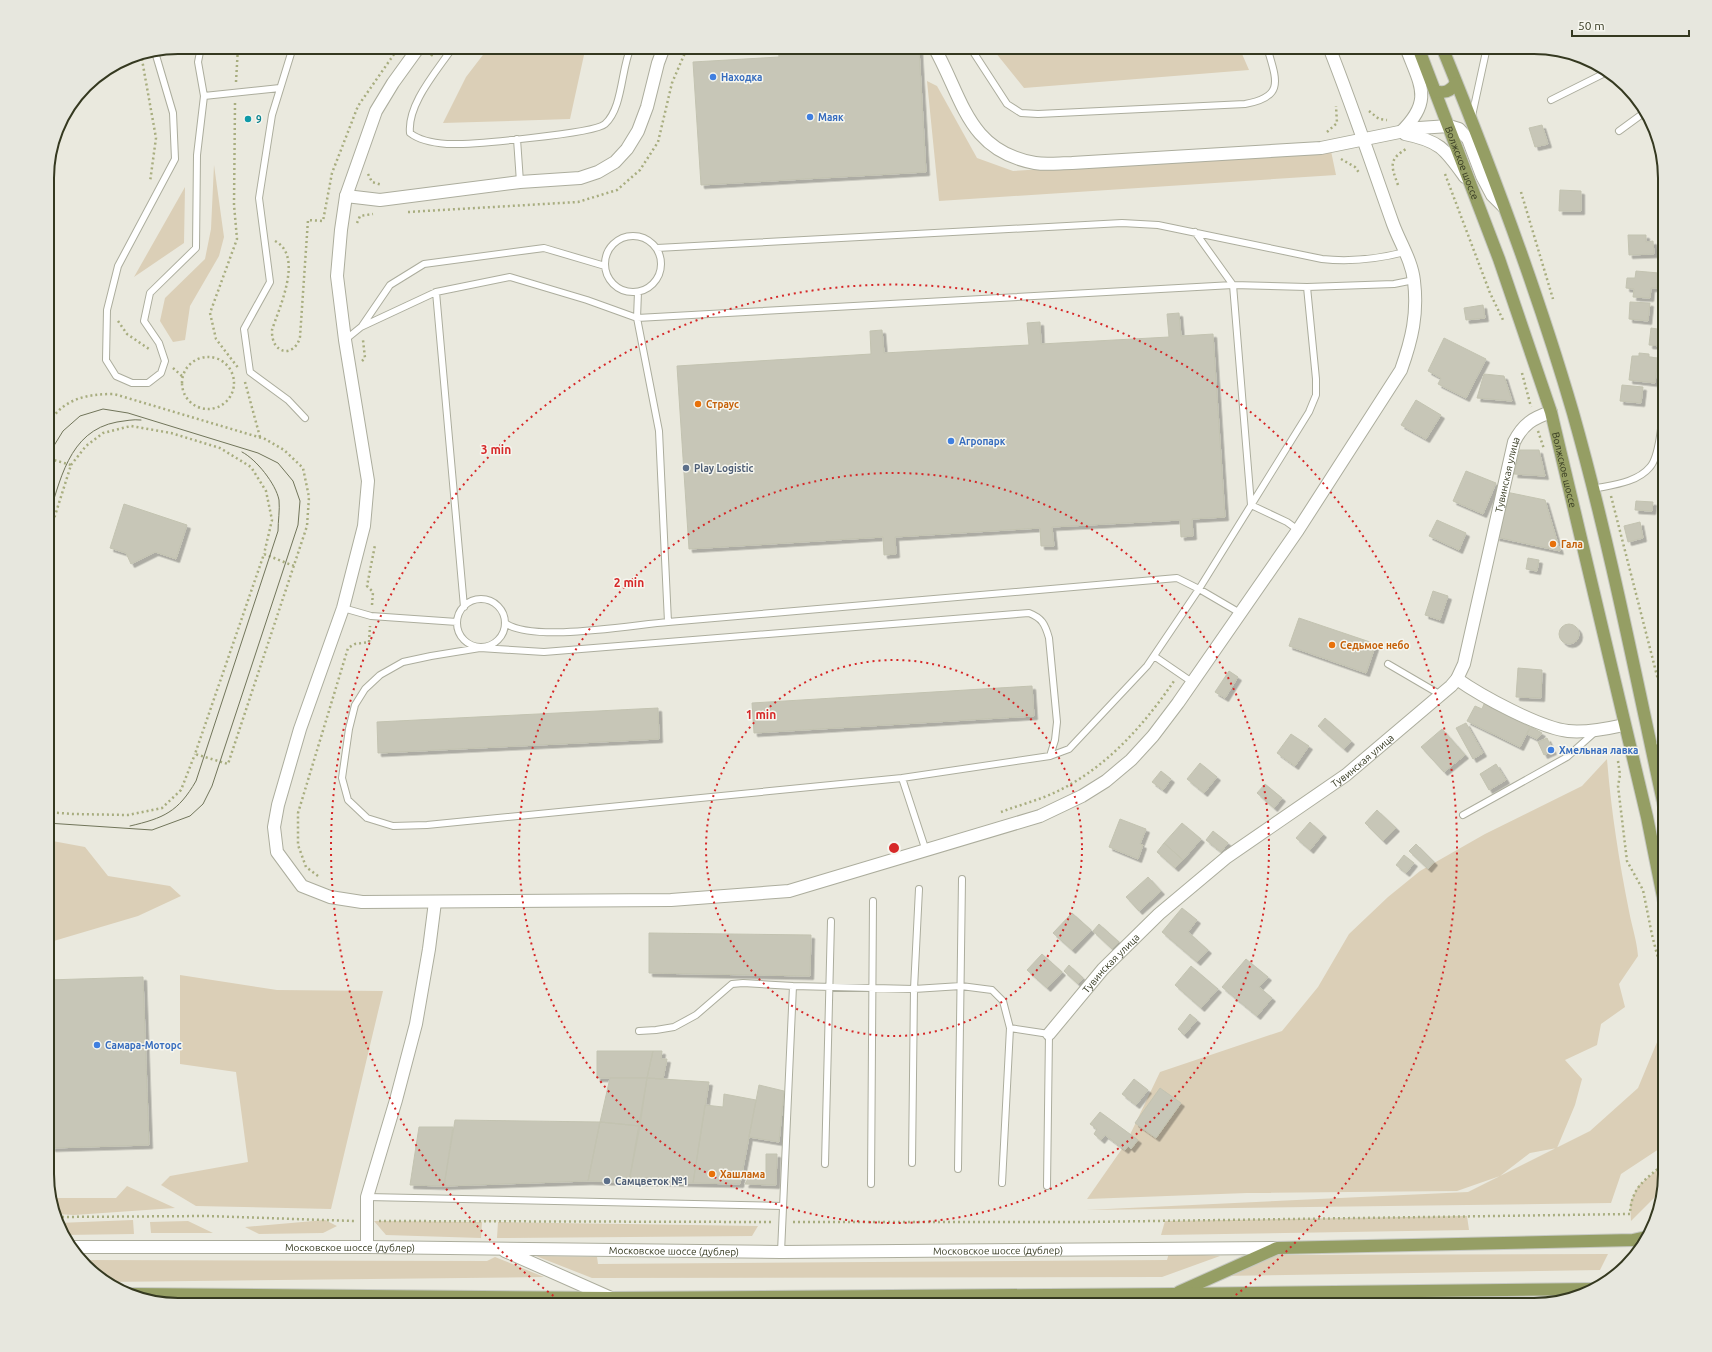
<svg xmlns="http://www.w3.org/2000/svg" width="1712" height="1352" font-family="Ubuntu,sans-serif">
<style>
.green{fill:#dbcfb7}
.building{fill:#c7c6b7;stroke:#c3c3b1;filter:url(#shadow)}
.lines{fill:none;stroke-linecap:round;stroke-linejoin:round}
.service-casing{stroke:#acad9d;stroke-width:8}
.minor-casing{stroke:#acad9d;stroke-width:14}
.primary-casing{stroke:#c6c8c1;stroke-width:14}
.path{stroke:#a8ad7f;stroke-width:2.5;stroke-dasharray:2 3;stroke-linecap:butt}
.service{stroke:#fff;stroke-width:6}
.minor{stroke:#fff;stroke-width:12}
.primary{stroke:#959e64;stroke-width:12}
.tram{stroke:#71755a;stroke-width:1}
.ring{fill:none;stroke:#d62828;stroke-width:2;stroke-dasharray:2 4}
.shop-dot{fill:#3f7fe0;stroke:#f6f6ef;stroke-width:1.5}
.culture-dot{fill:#0f9aa8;stroke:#f6f6ef;stroke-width:1.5}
.food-dot{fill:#e8710a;stroke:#f6f6ef;stroke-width:1.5}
.service-dot{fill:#5c6f8a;stroke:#f6f6ef;stroke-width:1.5}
.labels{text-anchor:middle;stroke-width:3;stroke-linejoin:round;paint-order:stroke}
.shop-label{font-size:10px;font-weight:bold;fill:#366cbe;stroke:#f6f6ef;text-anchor:start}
.culture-label{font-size:10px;font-weight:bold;fill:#0d838f;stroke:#f6f6ef;text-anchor:start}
.street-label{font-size:10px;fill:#353920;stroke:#f6f6ef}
.food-label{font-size:10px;font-weight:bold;fill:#c56008;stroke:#f6f6ef;text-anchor:start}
.service-label{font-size:10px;font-weight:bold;fill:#4e5e75;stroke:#f6f6ef;text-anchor:start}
.rim{fill:none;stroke:#353920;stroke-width:2}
.centre{fill:#d62828;stroke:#f6f6ef;stroke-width:2}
.ring-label{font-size:12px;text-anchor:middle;font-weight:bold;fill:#d62828;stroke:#f6f6ef;stroke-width:3;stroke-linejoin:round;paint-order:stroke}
</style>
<defs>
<filter id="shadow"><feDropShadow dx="3.5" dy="3.5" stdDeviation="0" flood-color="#0004"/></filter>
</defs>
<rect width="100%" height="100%" fill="#eae9de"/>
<path class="green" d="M489 47H590L584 55 570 119 443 123 466 77Z
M991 47H1239L1249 70 1024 88Z
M927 81 937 86 977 158 1013 171 1331 151 1336 175 939 201Z
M214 165 224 237 219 256 190 306 185 340 173 342 160 321 165 298 205 259 211 229Z
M185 187 184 243 134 277Z
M1607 759C1611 810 1619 861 1629 911 1632 927 1637 941 1638 956L1619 984 1625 1007 1601 1024 1597 1045 1565 1060 1582 1079 1575 1105 1557 1148 1530 1153 1500 1176 1457 1191 1247 1193 1087 1199 1126 1143 1160 1072 1282 1031 1318 987 1349 934 1388 897 1420 871 1485 834 1582 786Z
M47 840 85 847 108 876 170 886 181 896 138 916 47 943Z
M180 975 277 990 383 991 331 1209 196 1206 161 1185 170 1176 248 1162 236 1072 180 1064Z
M1660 1035 1665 1066V1145L1621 1174 1611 1203 1086 1210 1468 1192 1590 1131 1638 1088Z
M1665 1163 1662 1190 1631 1221 1630 1203 1638 1186Z
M127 1186 175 1208 74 1215 56 1214 52 1198H116Z
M1467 1216 1469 1230 1161 1235 1165 1221Z
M133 1220 134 1234 63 1235 58 1223Z
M325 1220 337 1226 323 1233 259 1234 245 1227Z
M188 1221 213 1233H151L150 1222Z
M374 1221 482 1222 481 1238 386 1235Z
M498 1222 758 1226 752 1236 497 1238Z
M1169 1253 1220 1256 1162 1277 592 1278 536 1256 597 1257 598 1264 1167 1260Z
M1608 1254 1600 1270 1216 1276 1261 1255Z
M495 1257 544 1277 108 1282 92 1273 82 1260 487 1261Z"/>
<path class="building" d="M778 47H834V54L919 49 926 172 701 185 693 62 779 57Z
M1542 125 1548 144 1535 147 1529 128Z
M1560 190 1581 191V211H1559Z
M1628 235H1646V242L1653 241 1654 254 1629 255Z
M1636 271 1659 273 1657 288H1651L1650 298 1633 297 1634 289 1626 288 1627 278H1635Z
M1630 302 1650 303 1648 321 1629 319Z
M1483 305 1485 318 1466 320 1464 308Z
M1179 313 1181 336 1213 334 1225 517 1192 519 1193 536 1181 537 1180 520 1052 527 1054 546H1041L1040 528 895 537 896 554 884 555 883 537 689 549 677 366 871 354 870 331 882 330 884 353 1029 345 1027 323 1040 322 1041 344 1169 337 1167 314Z
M1651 328 1664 330 1662 346 1649 345Z
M1444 338 1486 359 1466 398 1438 384 1441 378 1428 371Z
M1639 353 1649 354V357L1658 358 1655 383 1629 380 1632 356H1639Z
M1484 374 1504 376 1512 401 1477 398Z
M1622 385 1643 387 1641 403 1620 401Z
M1416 400 1441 415 1426 439 1401 425Z
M1520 450H1539L1545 476 1514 474Z
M1663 470 1665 471V484L1661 483Z
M1466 471 1496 483 1483 514 1453 501Z
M1506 492 1545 500 1560 551 1496 537Z
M1636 501 1653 502 1652 511 1635 510Z
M124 504 187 525 176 559 155 552 131 564 126 553 110 548Z
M1437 520 1466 533 1459 550 1429 536Z
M1640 522 1643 538 1628 542 1624 526Z
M1528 558 1539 560 1537 571 1526 569Z
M1433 591 1448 596 1440 620 1425 615Z
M1299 618 1376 644 1366 673 1289 646Z
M1559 634a10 10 0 1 1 20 0a10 10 0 1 1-20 0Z
M1518 668 1542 670 1541 698 1516 697Z
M1229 671 1238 677 1225 698 1215 692Z
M1032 686 1034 716 754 733 752 703Z
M1484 704 1530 727 1520 747 1467 721 1475 706 1482 709Z
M658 708 659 739 378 753 377 722Z
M1325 718 1351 741 1344 749 1318 726Z
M1466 723 1483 753 1473 759 1456 728Z
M1531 727 1542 733 1537 739 1527 734Z
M1442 729 1465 755 1444 772 1421 747Z
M1291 734 1309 746 1295 766 1277 753Z
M1547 738 1553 751 1544 755 1538 742Z
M1200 763 1217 777 1204 793 1187 779Z
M1496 764 1506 780 1489 790 1480 774Z
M1161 771 1171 779 1163 790 1152 782Z
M1265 784 1282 798 1274 808 1257 793Z
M1377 810 1396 828 1383 841 1365 823Z
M1120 819 1146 829 1140 844 1143 845 1138 859 1109 847Z
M1310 822 1323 834 1310 850 1296 838Z
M1182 823 1201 839 1183 860 1164 843Z
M1213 831 1228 843 1221 852 1206 840Z
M1164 843 1183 860 1175 868 1157 852Z
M1416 844 1434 862 1428 869 1409 851Z
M1404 855 1414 863 1406 873 1396 865Z
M1148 877 1161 891 1139 911 1126 897Z
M1182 908 1197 920 1188 932 1208 950 1197 962 1162 932Z
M1072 913 1091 930 1072 950 1053 933Z
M1099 924 1119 942 1112 949 1093 931Z
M649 933 811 935 810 976 649 973Z
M1042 954 1062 972 1047 988 1027 970Z
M1246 959 1268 977 1259 987 1272 998 1257 1016 1222 987Z
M1069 965 1083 978 1078 984 1064 971Z
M1191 966 1218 989 1201 1008 1175 985Z
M143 977 149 1145 52 1148 47 980Z
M1190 1014 1197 1020 1184 1035 1178 1029Z
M597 1051H653L647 1078H597Z
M653 1051H662L661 1059H667L663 1079 647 1078Z
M610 1078H647L640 1126 600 1122Z
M647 1078 709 1082 693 1183 629 1182Z
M1134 1079 1148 1090 1136 1105 1122 1094Z
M759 1085 784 1091 779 1142 749 1137Z
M1160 1088 1181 1103 1156 1138 1135 1123Z
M724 1094 756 1100 740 1184 693 1183 705 1105 723 1107Z
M1100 1112 1138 1140 1131 1149 1128 1146 1125 1150 1105 1135 1101 1140 1094 1134 1097 1129 1090 1124Z
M455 1120 600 1122 588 1181 444 1186Z
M600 1122 640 1126 629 1182 588 1181Z
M419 1127H453L444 1186 410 1185Z
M766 1154H777L776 1185 745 1184 751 1173H766Z"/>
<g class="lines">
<g class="service-casing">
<path id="service" d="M293 47 272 115 259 198 270 282 244 329 250 372 288 400 305 418
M453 47C437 71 407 104 410 133 420 141 434 143 447 144 467 145 594 134 605 124 623 108 621 68 631 47
M970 47 1007 104 1021 113 1038 114 1245 104C1286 97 1276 79 1267 47
M155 52 173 113 175 159 118 266 107 310 106 360 116 376 132 383H148L161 373 165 361 159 343 144 321 150 293 196 248 197 155 204 96 198 62 201 47
M204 96 280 88
M1551 100 1607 72
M1472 116 1487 47
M1619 131 1645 112
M517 139 520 182
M1195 232 1233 285 1251 505 1287 522 1298 530
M605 264a28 28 0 1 1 56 0a28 28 0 1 1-56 0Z
M657 248 1122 223 1158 225 1322 259C1350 262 1378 259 1405 252
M436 292 464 607
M362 326 390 285 424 264 544 248 605 266
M345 340 361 327 436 292 510 277 587 300 637 318 1233 285 1307 287
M1593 489C1611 485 1637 483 1650 467 1661 455 1663 407 1665 389
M457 623a24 24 0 1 1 48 0a24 24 0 1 1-48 0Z
M343 608 371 616 457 622
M668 622 1177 578 1199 589 1309 412 1316 395V379L1307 287 1394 284 1414 280
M505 623C533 643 631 625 668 622L659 431 637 318 638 292
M1154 656 1192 682
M1388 664 1441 695
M1651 747 1665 744
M902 778 427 825 393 826 367 818 348 800 342 778 349 729 355 705 365 689 380 675 403 662 431 656 480 648 544 652 1029 613C1042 618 1045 624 1049 638L1057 722 1055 740 1050 756
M1463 815 1567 757 1595 732
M926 851 902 778 1050 756 1069 749 1147 666 1199 589 1240 613
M639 1031 656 1030 674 1027 696 1015 732 984 743 983 793 986 914 989 961 986 992 990 1003 1001 1010 1028 1049 1034 1047 1186
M912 1163 914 989 919 889
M825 1164 831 921
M958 1169 962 879
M1002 1183 1010 1028
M871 1184 873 901
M367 1197 782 1206
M781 1252 793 986"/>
</g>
<g class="minor-casing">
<g id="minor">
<path d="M419 47 393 83 376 111 346 196 341 230 337 276 345 340 368 481 364 526 343 608 300 729 278 805 274 827 277 852 302 886 330 897 362 902 671 900 789 891 1040 816 1082 796 1106 781 1131 760 1153 736 1178 703 1298 530 1401 370C1412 339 1418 314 1414 281 1412 261 1400 243 1393 224 1372 165 1352 105 1329 47"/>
<path d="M934 47C963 98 967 151 1035 163 1047 165 1060 163 1072 163L1321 148 1419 128 1449 126 1459 129 1468 139 1482 176 1492 195 1504 207"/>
<path d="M1401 132C1434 100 1420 85 1406 47"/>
<path d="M1405 134C1440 141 1445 149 1465 177"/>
<path d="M346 196 380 200 520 182 580 178 598 172 615 162 627 149 638 131 647 107 658 63 664 47"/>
<path d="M1457 679C1481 696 1540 728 1568 731 1586 733 1606 729 1624 725"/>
<path id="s1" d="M1049 1034 1103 969 1159 914 1227 857 1346 775 1451 686 1457 679 1464 664 1514 442C1523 424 1533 418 1551 412"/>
<path id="s2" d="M72 1247H367L781 1252 1277 1248"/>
<path d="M367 1247V1197L396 1100 416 1024 429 949 435 902"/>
<path d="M505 1251 611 1298"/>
</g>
</g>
<g class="primary-casing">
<g id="primary">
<path id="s3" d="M1418 47 1499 259 1551 412 1647 817 1665 907"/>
<path d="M1442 47C1491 167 1537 289 1573 413 1610 544 1636 678 1665 811"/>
<path d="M1435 91C1445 94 1451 91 1456 83"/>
<path d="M1179 1292 1277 1248 1633 1240 1646 1237"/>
<path d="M128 1294 611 1298 1175 1294 1595 1289"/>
<path d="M313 1305 331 1297"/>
</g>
</g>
<path class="path" d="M141 54 156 138 150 182
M431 56 438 47
M236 82 238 47
M235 103 234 205 237 239 210 313 216 339 239 369
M1369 111 1379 119 1387 120
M1327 132 1337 123 1336 106
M1341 159 1355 167 1360 174
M368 174 372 182 382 185
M1445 174 1490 293 1504 322
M1398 185C1391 166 1388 159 1408 148
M1521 192 1553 299
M408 212 578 202 617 190 640 170 658 142 672 83 684 55 690 47
M357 223 360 216 373 214
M275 241C304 256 279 308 272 330 271 355 295 358 300 337L308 220 323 221 332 173 358 106 399 47
M118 321 127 334 149 349
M182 383a26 26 0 1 1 52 0a26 26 0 1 1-52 0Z
M362 361 365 358 363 340
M173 368 183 377
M1522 373 1531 407
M245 382 260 437
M47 426C62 399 85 394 114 394L265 439 284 450 303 468 309 497 307 526 228 764 195 754 264 554 294 566
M1538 431 1544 449
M71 465 86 446 103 433 131 426 171 433 220 448 251 467 266 491 272 520 264 554
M1611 496 1665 707
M47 541 71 465 47 458
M372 605 373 592 367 586 375 545
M1618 761 1620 775 1618 786 1627 861 1643 890 1652 935 1665 985
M47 812 73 814 128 815 162 808 181 790 195 754
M1001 812C1019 805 1040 800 1058 791 1107 767 1144 725 1174 681
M318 876 306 867 298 845V813L348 648 355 644 369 642 370 626
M57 1217 207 1216 354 1221
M379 1221 772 1222
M793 1222H1086L1630 1214C1631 1187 1646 1179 1665 1163
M1631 1262V1255"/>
<use href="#service" class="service"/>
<use href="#minor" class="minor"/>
<use href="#primary" class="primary"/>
<path class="tram" d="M47 522C60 482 68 431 117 422 125 421 133 419 141 420
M47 823 152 830 190 816 203 804 212 786 298 525 300 501 293 481 278 463 258 453 128 413 103 409 80 416 63 431 47 457
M130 826C164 818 178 812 196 781L278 531C278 521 280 510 279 500 276 484 256 459 242 452"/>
</g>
<g class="ring">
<circle cx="894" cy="848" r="188"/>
<circle cx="894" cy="848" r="375"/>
<path d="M563 1303A563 563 0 1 1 1225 1303"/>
</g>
<g class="shop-dot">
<circle cx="713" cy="77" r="4"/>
<circle cx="810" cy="117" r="4"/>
<circle cx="951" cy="441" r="4"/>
<circle cx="1551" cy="750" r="4"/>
<circle cx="97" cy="1045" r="4"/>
</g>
<circle class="culture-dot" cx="248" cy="119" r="4"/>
<g class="food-dot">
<circle cx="698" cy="404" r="4"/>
<circle cx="1553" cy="544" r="4"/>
<circle cx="1332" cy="645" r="4"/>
<circle cx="712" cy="1174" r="4"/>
</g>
<g class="service-dot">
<circle cx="686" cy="468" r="4"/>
<circle cx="607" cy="1181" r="4"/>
</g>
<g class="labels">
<g class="shop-label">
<text x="721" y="81">Находка</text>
<text x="818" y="121">Маяк</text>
<text x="959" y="445">Агропарк</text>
<text x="1559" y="754">Хмельная лавка</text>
<text x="105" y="1049">Самара-Моторс</text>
</g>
<g class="culture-label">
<text x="256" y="123">9</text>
</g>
<g class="street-label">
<text dy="4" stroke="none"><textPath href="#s3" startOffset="124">Волжское шоссе</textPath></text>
<text dy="4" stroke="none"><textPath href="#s3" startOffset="448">Волжское шоссе</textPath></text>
<text dy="4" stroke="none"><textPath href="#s1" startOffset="754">Тувинская улица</textPath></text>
<text dy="4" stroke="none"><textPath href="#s1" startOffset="418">Тувинская улица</textPath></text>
<text dy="4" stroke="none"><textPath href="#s1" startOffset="94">Тувинская улица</textPath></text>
<text dy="4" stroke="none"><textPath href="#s2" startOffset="278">Московское шоссе (дублер)</textPath></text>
<text dy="4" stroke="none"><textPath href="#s2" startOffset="926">Московское шоссе (дублер)</textPath></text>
<text dy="4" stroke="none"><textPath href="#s2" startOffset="602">Московское шоссе (дублер)</textPath></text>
</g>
<g class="food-label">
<text x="706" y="408">Страус</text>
<text x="1561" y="548">Гала</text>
<text x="1340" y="649">Седьмое небо</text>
<text x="720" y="1178">Хашлама</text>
</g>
<g class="service-label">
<text x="694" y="472">Play Logistic</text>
<text x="615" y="1185">Самцветок №1</text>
</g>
</g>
<path d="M0 0H1712V1352H0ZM178 54H1534A124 124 0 0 1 1658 178V1174A124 124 0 0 1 1534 1298H178A124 124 0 0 1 54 1174V178A124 124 0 0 1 178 54Z" fill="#e7e7de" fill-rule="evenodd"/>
<path class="rim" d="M178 54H1534A124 124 0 0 1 1658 178V1174A124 124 0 0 1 1534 1298H178A124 124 0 0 1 54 1174V178A124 124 0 0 1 178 54Z"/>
<circle cx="894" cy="848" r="6" class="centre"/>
<g class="ring-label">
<text x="496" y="454">3 min</text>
<text x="629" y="587">2 min</text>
<text x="761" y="719">1 min</text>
</g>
<path d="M1572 30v6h117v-6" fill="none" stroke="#353920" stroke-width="2"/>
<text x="1578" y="30" font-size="12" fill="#353920" stroke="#f6f6ef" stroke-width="3" paint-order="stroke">50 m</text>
</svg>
